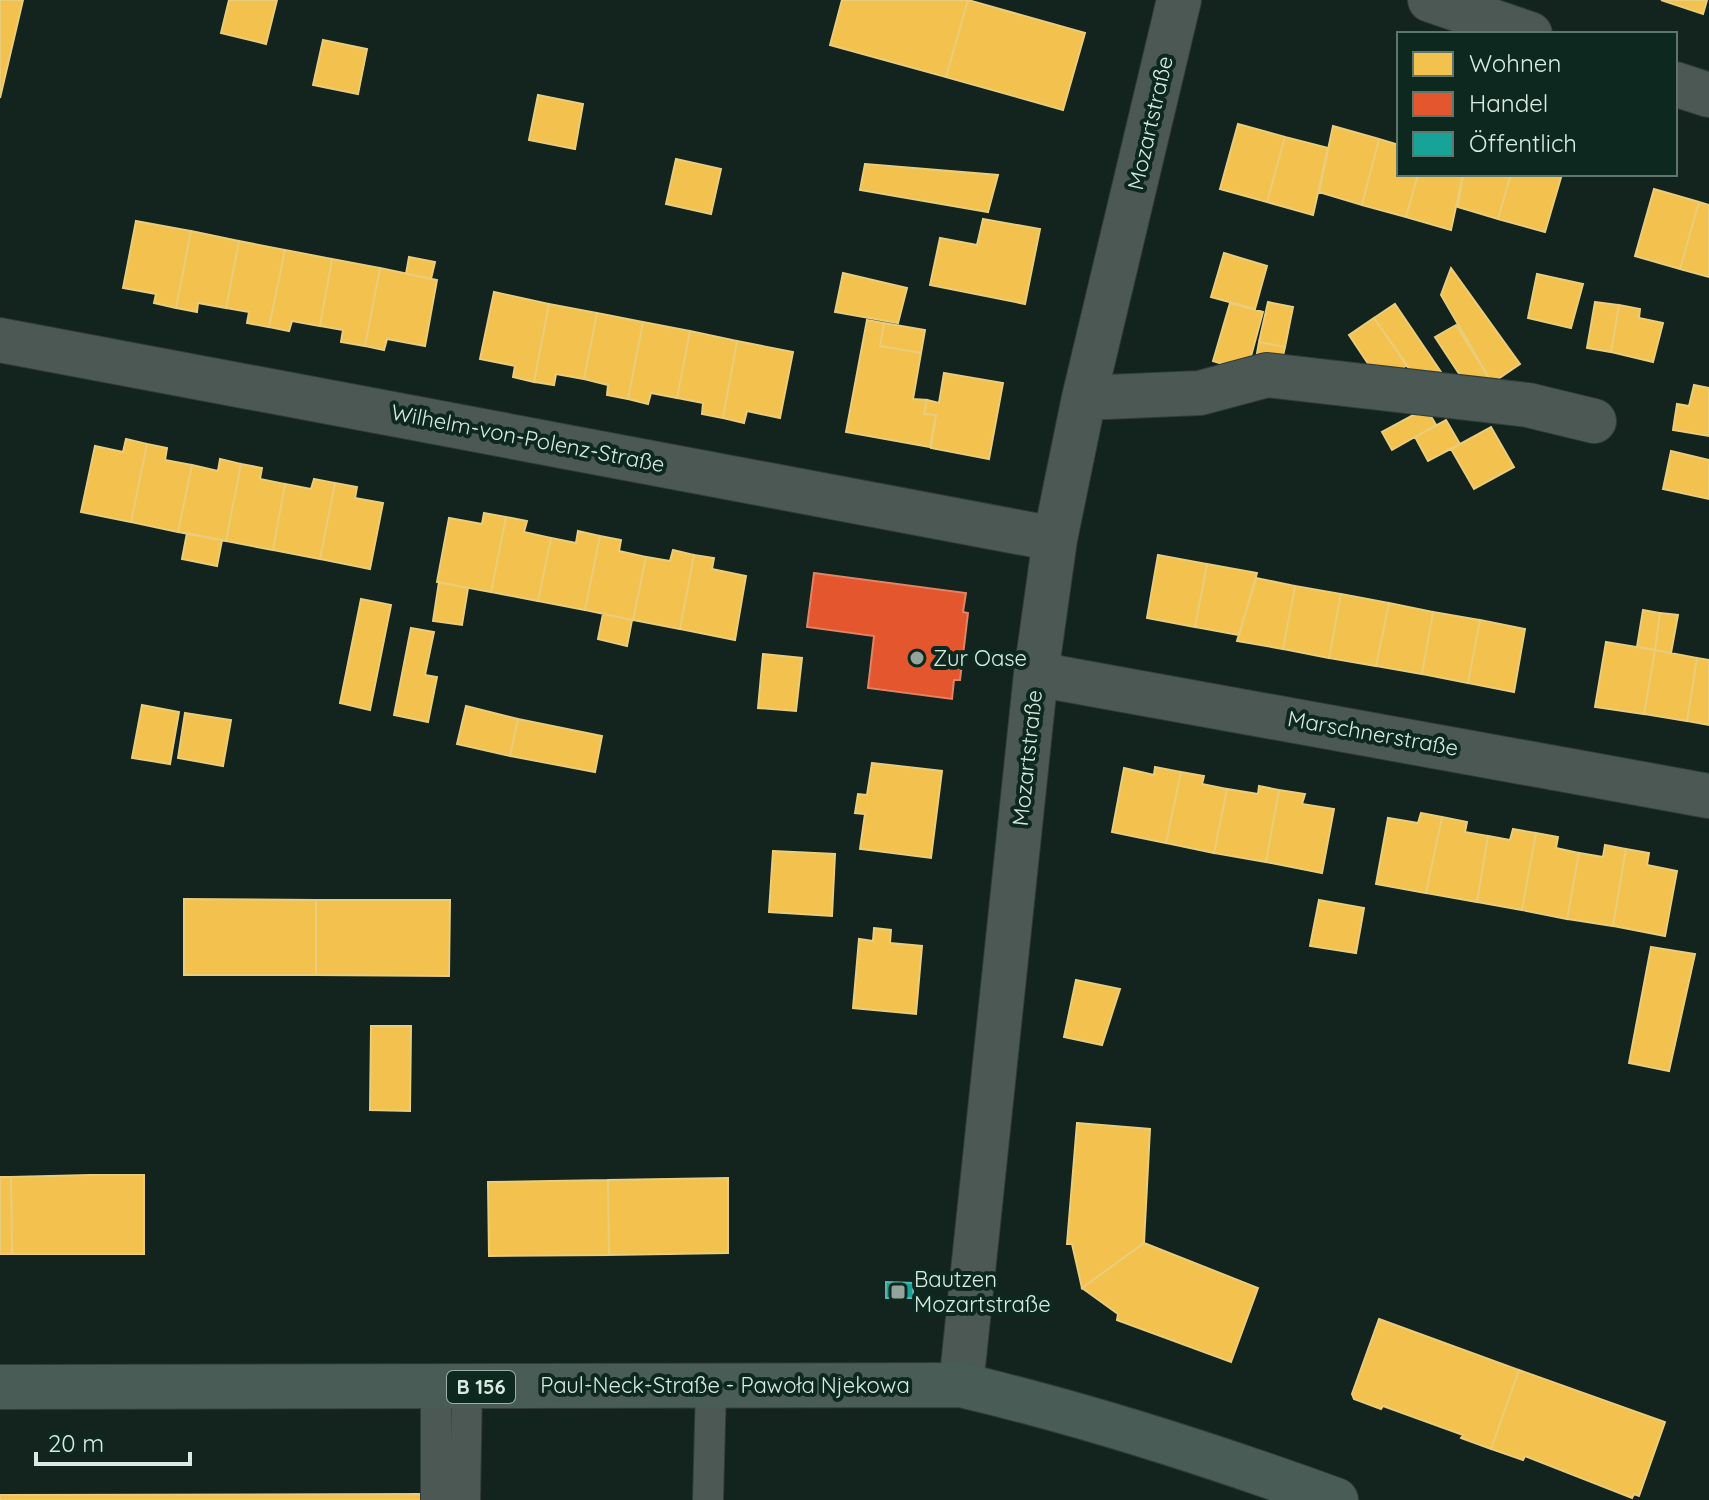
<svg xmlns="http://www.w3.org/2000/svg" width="1709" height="1500" font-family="Quicksand,sans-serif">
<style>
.homes{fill:#f2c14e;stroke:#eacd7a;stroke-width:2}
.shops{fill:#e4572e;stroke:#e18364;stroke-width:2}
.public{fill:#17a398;stroke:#51b8ae;stroke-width:2}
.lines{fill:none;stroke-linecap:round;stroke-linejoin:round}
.service-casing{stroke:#313c37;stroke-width:32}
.minor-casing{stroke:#313c37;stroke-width:46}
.primary-casing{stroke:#313c37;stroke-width:46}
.service{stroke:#4b5853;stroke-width:30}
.minor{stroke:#4b5853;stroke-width:44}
.primary{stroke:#495d56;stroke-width:44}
.poi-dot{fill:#94a49d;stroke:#0d291f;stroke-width:3}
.labels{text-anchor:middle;stroke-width:8;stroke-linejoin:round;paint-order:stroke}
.shield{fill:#0d291f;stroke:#9cb0a8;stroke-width:2}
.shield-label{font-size:20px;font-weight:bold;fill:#d9eae2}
.street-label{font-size:22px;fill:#d9eae2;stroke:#0d291f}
.poi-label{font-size:22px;fill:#d9eae2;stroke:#0d291f;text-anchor:start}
</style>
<rect width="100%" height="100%" fill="#13231d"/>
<path class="homes" d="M0 0H23L0 98Z
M229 0H277L266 44 221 33Z
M842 0H968L946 77 830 45Z
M968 0 1085 33 1063 110 946 77Z
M1661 0H1707L1703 14Z
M323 40 367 49 358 94 313 85Z
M538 95 583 104 575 149 529 140Z
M1238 124 1285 137 1267 202 1220 189Z
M1333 126 1379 139 1362 205 1319 192Z
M1285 137 1328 148 1313 215 1267 202Z
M1379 139 1399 145V174H1418L1406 217 1362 205Z
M676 159 721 169 711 214 666 204Z
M865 164 998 175 988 212 860 190Z
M1418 174H1463L1451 230 1406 217Z
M1463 174H1511L1498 219 1458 207Z
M1511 174H1562L1545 232 1498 219Z
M1654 189 1699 202 1680 269 1635 256Z
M1699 202 1709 205V277L1680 269Z
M983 219 1040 229 1025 304 930 285 940 238 977 245Z
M136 221 191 231 176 308 154 303 156 294 123 288Z
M191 231 239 241 226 308 198 303 197 312 176 308Z
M239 241 285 250 269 327 247 323 249 312 226 308Z
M285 250 332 259 320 326 292 321 289 331 269 327Z
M1224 253 1267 266 1255 309 1211 297Z
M409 257 435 262 431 279 406 274Z
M332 259 380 268 365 346 341 342 343 330 320 326Z
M380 268 437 280 425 346 387 339 384 350 365 346Z
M1451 268 1520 364 1492 383 1441 295Z
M843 273 907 288 898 323 835 312Z
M1537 274 1583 284 1571 328 1528 318Z
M494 292 549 304 534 382 513 377 515 366 480 359Z
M1268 302 1293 307 1285 347 1259 342Z
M1595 302 1619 305 1611 352 1587 348Z
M1230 303 1263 312 1247 371 1213 361Z
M549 304 597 313 584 379 556 374 554 385 534 382Z
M1395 304 1441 372 1421 386 1374 318Z
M1619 305 1640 309 1639 318 1663 323 1653 362 1611 352Z
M597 313 643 322 628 399 607 395 608 385 584 379Z
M1374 318 1407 365 1381 383 1349 335Z
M867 320 884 323 880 346 921 353 913 399 927 400 924 414 936 415 930 447 846 432Z
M643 322 690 331 677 398 651 393 648 404 628 399Z
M884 323 925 330 921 353 880 346Z
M1456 325 1492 383 1473 395 1435 337Z
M690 331 737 341 723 418 702 414 703 403 677 398Z
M737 341 793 352 780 418 747 411 744 423 723 418Z
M1259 342 1285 347 1281 364 1256 359Z
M944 373 1003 383 989 459 931 448 936 415 924 414 927 400 939 403Z
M1694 385 1709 388V436L1673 430 1677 404 1689 406Z
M1426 408 1436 425 1392 450 1382 432Z
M1446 420 1460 444 1428 461 1415 437Z
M1491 427 1514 467 1474 489 1451 449Z
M126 439 147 444 131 522 81 512 95 446 123 452Z
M147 444 167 448 165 460 192 465 178 532 131 522Z
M1671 451 1709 460V499L1663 489Z
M220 459 241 464 226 541 178 532 192 465 218 471Z
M241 464 262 468 260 479 285 484 273 550 226 541Z
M314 479 335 483 320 559 273 550 285 484 311 489Z
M335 483 357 487 355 498 383 503 370 569 320 559Z
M484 513 506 517 491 592 437 582 449 518 482 524Z
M506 517 527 521 524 532 551 538 538 601 491 592Z
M578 531 600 536 585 610 538 601 551 538 576 543Z
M187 533 222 540 217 566 182 559Z
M600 536 621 540 619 551 646 557 633 620 585 610Z
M673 550 694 555 680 629 633 620 646 557 670 561Z
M694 555 714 558 712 569 746 576 735 640 680 629Z
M1158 555 1207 564 1195 627 1147 618Z
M1207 564 1257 573 1239 635 1195 627Z
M1256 578 1295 586 1283 649 1237 641Z
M439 582 468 588 462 625 433 621Z
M1295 586 1341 594 1329 658 1283 649Z
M1341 594 1389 603 1376 666 1329 658Z
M361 599 391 605 370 710 340 703Z
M1389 603 1433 612 1422 674 1376 666Z
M1643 610 1660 613 1655 650 1637 647Z
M1433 612 1480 620 1468 683 1422 674Z
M1660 613 1678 615 1671 653 1655 650Z
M603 614 632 620 627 646 598 639Z
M1480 620 1525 629 1514 692 1468 683Z
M411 628 434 632 425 675 437 677 428 722 394 715Z
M1606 642 1655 650 1644 714 1595 707Z
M1655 650 1697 658 1687 721 1644 714Z
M763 654 802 658 796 711 758 708Z
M1697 658 1709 660V725L1687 721Z
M142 705 179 712 170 764 132 758Z
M466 706 518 719 510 756 457 744Z
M185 713 231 720 223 766 178 758Z
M518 719 602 736 595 772 510 756Z
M872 763 942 771 931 858 860 849 865 814 855 813 858 794 867 795Z
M1155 767 1181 772 1166 843 1112 832 1124 768 1154 775Z
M1181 772 1204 776 1202 784 1227 789 1214 853 1166 843Z
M1259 786 1279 790 1266 862 1214 853 1227 789 1258 794Z
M1279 790 1305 794 1302 804 1334 809 1322 873 1266 862Z
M1421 813 1442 817 1426 893 1376 884 1388 818 1418 823Z
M1442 817 1467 822 1465 832 1488 836 1477 902 1426 893Z
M1513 829 1536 833 1522 910 1477 902 1488 836 1510 840Z
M1536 833 1558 837 1556 848 1579 853 1567 919 1522 910Z
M1605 845 1626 849 1613 926 1567 919 1579 853 1603 857Z
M1626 849 1649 853 1647 865 1677 871 1665 936 1613 926Z
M773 851 835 854 832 916 769 912Z
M184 899 316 900V975H184Z
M316 900H450L449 976 316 975Z
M1319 900 1364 908 1356 953 1310 946Z
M874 928 891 930 890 943 922 946 916 1014 853 1008 859 939 873 941Z
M1651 947 1695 954 1669 1071 1629 1063Z
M1076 980 1120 989 1102 1045 1064 1037Z
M371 1026H411L410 1111 370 1110Z
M1077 1123 1150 1129 1144 1243 1082 1288 1072 1244H1067Z
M90 1175H144V1254H12L11 1177Z
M0 1177H11L12 1254H0Z
M728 1178V1253L609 1255 608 1180Z
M608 1180 609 1255 489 1256 488 1182Z
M1144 1243 1258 1288 1231 1362 1117 1320 1118 1314 1082 1288Z
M1379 1319 1519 1370 1491 1449 1461 1438 1463 1435 1383 1406 1381 1409 1354 1399 1352 1394Z
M1519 1370 1665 1422 1639 1496 1634 1494 1632 1498 1525 1456 1523 1460 1491 1449Z
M423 1494V1500H0V1495Z"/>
<path class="shops" d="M814 573 966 593 963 612 968 613 960 680H954L952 699 868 688 874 636 807 627Z"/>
<path class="public" d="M886 1282 913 1283V1298H886Z"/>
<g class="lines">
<g class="service-casing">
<path id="service" d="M436 1500V1387
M465 1500 467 1387
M708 1500 711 1386"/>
</g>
<g class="minor-casing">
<path id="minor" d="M1430 0 1530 34
M1675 84 1709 95
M0 340 1055 539
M1084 398 1200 393 1267 375 1528 405 1594 421
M1036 674 1709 796
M961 1385 1036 674 1055 539 1084 398 1179 0"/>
</g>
<g class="primary-casing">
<path id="primary" d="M0 1387 961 1385C1089 1415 1212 1455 1336 1500"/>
</g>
<use href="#service" class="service"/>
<use href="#minor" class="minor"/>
<use href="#primary" class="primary"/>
</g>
<g class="poi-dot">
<circle cx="917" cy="658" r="8"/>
<rect x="890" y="1284" width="16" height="16" rx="4"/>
</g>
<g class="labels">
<rect class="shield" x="447" y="1371" width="68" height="32" rx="6"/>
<g class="shield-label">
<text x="481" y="1394">B 156</text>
</g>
<g class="street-label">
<text transform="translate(1150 123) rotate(-77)" y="8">Mozartstraße</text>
<text transform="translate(528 438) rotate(11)" y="8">Wilhelm-von-Polenz-Straße</text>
<text transform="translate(1373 733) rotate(10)" y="8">Marschnerstraße</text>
<text transform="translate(1027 758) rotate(-84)" y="8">Mozartstraße</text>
<text x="725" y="1393">Paul-Neck-Straße - Pawoła Njekowa</text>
</g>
<g class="poi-label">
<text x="933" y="666">Zur Oase</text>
<text x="914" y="1287">Bautzen<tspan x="914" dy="25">Mozartstraße</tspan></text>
</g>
</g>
<rect x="1397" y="32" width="280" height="144" fill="#0d291f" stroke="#5f766d" stroke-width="2"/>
<rect x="1413" y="52" width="40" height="24" fill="#f2c14e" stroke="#5f766d" stroke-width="2"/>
<text x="1469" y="72" font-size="24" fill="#d9eae2">Wohnen</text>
<rect x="1413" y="92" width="40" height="24" fill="#e4572e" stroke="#5f766d" stroke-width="2"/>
<text x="1469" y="112" font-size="24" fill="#d9eae2">Handel</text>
<rect x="1413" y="132" width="40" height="24" fill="#17a398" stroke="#5f766d" stroke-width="2"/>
<text x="1469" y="152" font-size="24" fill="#d9eae2">Öffentlich</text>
<path d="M36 1452v12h154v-12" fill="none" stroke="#d9eae2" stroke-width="4"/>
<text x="48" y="1452" font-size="24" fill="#d9eae2" stroke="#0d291f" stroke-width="6" paint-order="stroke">20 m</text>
</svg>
